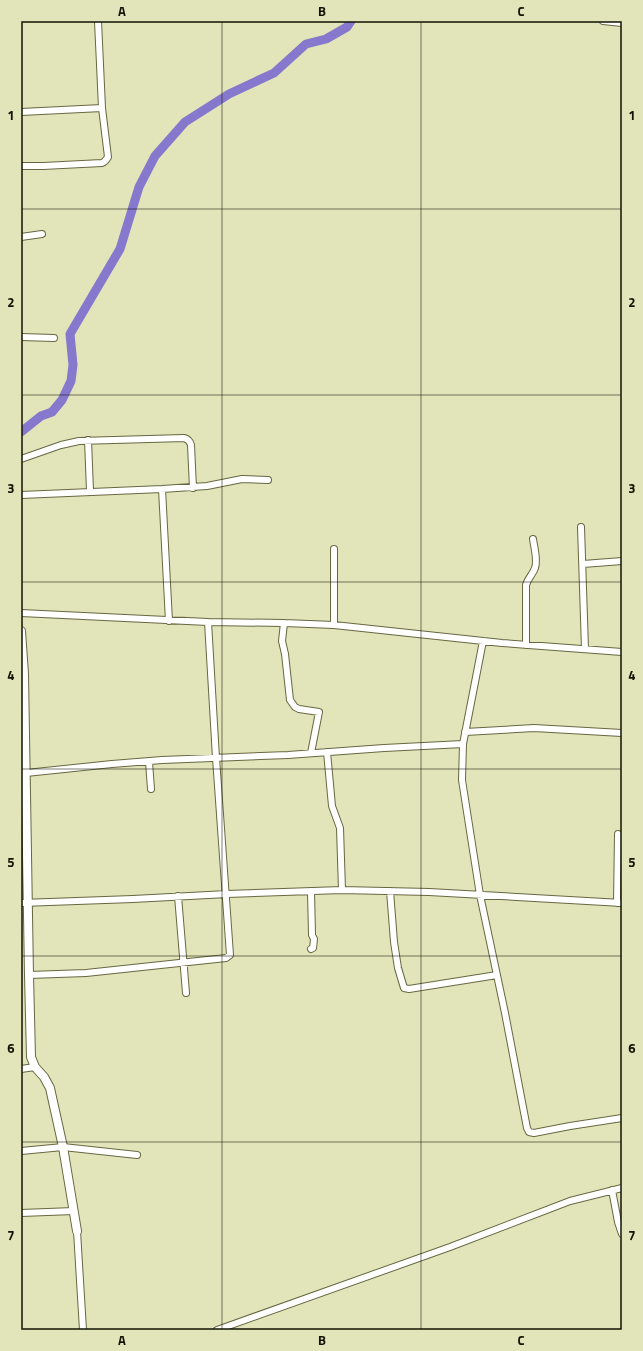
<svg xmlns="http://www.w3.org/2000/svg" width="643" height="1351" font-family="'Titillium Web',sans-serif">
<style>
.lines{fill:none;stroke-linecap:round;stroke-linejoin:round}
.river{stroke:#8678cd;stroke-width:9}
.minor-casing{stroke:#676842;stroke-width:8}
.tertiary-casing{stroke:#676842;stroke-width:10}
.minor{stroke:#fff;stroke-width:6}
.tertiary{stroke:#fff;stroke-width:8}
.grid{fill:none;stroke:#121304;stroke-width:1;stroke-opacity:0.55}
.neatline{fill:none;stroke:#121304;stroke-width:1.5}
.grid-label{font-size:13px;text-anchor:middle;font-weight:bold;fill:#121304}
</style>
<rect width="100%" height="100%" fill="#e2e4b9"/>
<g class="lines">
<path class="river" d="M21 432 41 416 52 412 62 400 71 381 73 365 70 334 120 249 139 187 155 156 185 122 229 94 274 73 306 44 326 39 347 27 351 21"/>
<g class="minor-casing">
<path id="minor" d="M603 21 622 23
M21 112 102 108
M21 166H43L102 163C105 162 106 160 108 157L102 108 98 21
M21 237 42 234
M21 337 54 338
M88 440 90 491
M21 459 61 445 79 441 184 438C188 439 190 441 191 445L193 488
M162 489 169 621
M21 495 162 489 207 486 242 479 268 480
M581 527 585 649
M334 549V625
M583 564 622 561
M21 613 208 622 284 623 334 625 502 643 622 652
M284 623 282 641 285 654 290 700 295 707 299 709 319 712 311 753
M483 641 463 744 462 780 480 895 505 1013 527 1128 529 1132 534 1133 570 1126 622 1118
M526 645V585C528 578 533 574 535 568 538 560 534 547 533 539
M465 732 534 728 622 733
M327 752 332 806 340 828 342 890
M149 762 151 789
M26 773 112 764 162 760 288 755 384 748 463 744
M311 891 312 935 314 939 313 948 311 949
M390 891 394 942 398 968 404 988 409 989 497 975
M178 896 186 993
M21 903 133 899 227 894 342 890 429 892 622 903
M617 903 618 834
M29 975 86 973 226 958 230 955 216 758 208 622
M21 1069 35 1067
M21 1151 63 1147 137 1155
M612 1190 618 1222 622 1234
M21 1213 74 1211
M77 1231 83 1330
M217 1330 450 1247 570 1201 622 1188"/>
</g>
<g class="tertiary-casing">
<path id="tertiary" d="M21 631 24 674 29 975 31 1057 35 1067 44 1077 50 1088 63 1147 77 1231"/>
</g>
<use href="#minor" class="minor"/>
<use href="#tertiary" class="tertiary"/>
</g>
<path class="grid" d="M222 21V1330M421 21V1330M21 209H622M21 395H622M21 582H622M21 769H622M21 956H622M21 1142H622"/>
<rect width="643" height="1351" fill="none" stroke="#e2e4b9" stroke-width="44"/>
<rect x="22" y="22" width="599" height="1307" class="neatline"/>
<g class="grid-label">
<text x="122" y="16">A</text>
<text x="322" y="16">B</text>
<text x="521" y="16">C</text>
<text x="11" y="120">1</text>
<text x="632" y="120">1</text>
<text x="11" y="307">2</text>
<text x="632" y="307">2</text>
<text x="11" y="493">3</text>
<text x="632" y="493">3</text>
<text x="11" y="680">4</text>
<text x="632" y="680">4</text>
<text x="11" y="867">5</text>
<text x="632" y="867">5</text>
<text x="11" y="1053">6</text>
<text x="632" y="1053">6</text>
<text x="11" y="1240">7</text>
<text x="632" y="1240">7</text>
<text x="122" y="1345">A</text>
<text x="322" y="1345">B</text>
<text x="521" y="1345">C</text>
</g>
</svg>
